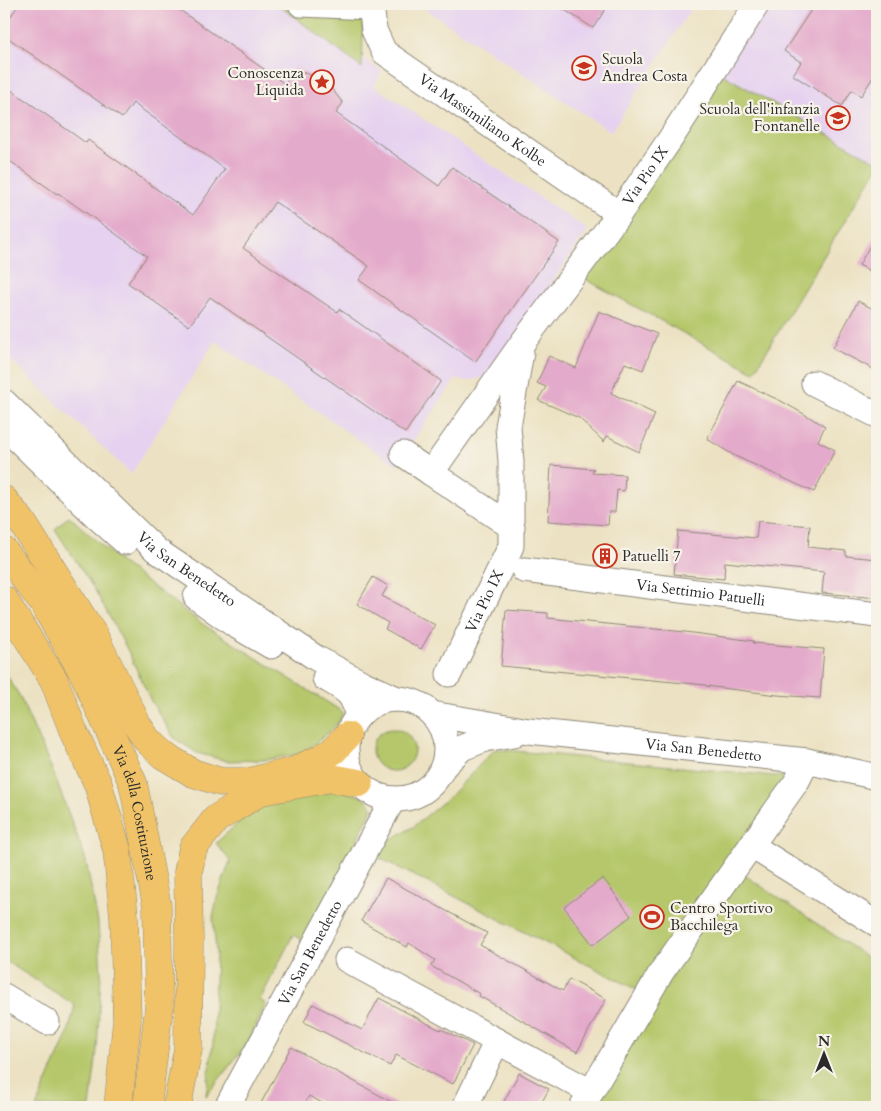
<svg xmlns="http://www.w3.org/2000/svg" width="881" height="1111" font-family="Cardo,serif">
<style>
.built{fill:#e6d2f0}
.green{fill:#b5c76a;stroke:#70794a}
.building{fill:#e4aacb}
.lines{fill:none;stroke-linecap:round;stroke-linejoin:round}
.minor-casing{stroke:#8c8677;stroke-width:27}
.highway-casing{stroke:#8c8677;stroke-width:29}
.minor{stroke:#fff;stroke-width:25}
.highway{stroke:#f1c369;stroke-width:28}
.labels{text-anchor:middle;stroke-width:4.5;stroke-linejoin:round;paint-order:stroke}
.poi-label{font-size:15px;fill:#2b2b2b;stroke:#f7f3e8;text-anchor:start}
.street-label{font-size:15px;fill:#2b2b2b;stroke:#f7f3e8}
</style>
<rect width="100%" height="100%" fill="#f7f3e8"/>
<filter id="ink" filterUnits="userSpaceOnUse"><feTurbulence type="fractalNoise" baseFrequency=".02" numOctaves="2"/><feDisplacementMap in="SourceGraphic" scale="10" xChannelSelector="R" yChannelSelector="G"/><feConvolveMatrix kernelMatrix="1 2 1 2 8 2 1 2 1" color-interpolation-filters="sRGB"/></filter>
<filter id="wash" filterUnits="userSpaceOnUse"><feTurbulence type="fractalNoise" baseFrequency=".0096" numOctaves="4" result="noise"/><feDisplacementMap in="SourceGraphic" scale="20" xChannelSelector="R" yChannelSelector="G"/><feGaussianBlur stdDeviation="1.12" result="paint"/><feColorMatrix in="noise" values="0 0 0 0 0 0 0 0 0 0 0 0 0 0 0 0 0 1.4 0 .05"/><feComposite in="paint" operator="in"/></filter>
<g filter="url(#wash)">
<rect width="100%" height="100%" fill="#ece2c3"/>
<path class="built" d="M4 4H283L382 71 374 86 588 230 490 372 483 377 469 381 455 380 396 465 215 341 131 474 4 353Z
M418 4H694L611 132Z
M764 4H877V162L720 73Z"/>
<path class="green" d="M277 4H364L362 68Z
M720 73 877 162V168L754 372 576 274Z
M69 516 120 562 204 625 343 712 339 722 330 731 316 743 300 754 265 760 227 761 197 753 174 738 151 701 128 651 96 592 55 529Z
M4 671 19 695 51 767 85 857 98 922 101 974 97 1050 90 1107H36L68 1033 75 1005 4 960Z
M372 750a21 21 0 1 1 42 0a21 21 0 1 1-42 0Z
M495 749 795 778 737 870 877 964V1107H585L653 998 368 852 413 827 448 798Z
M335 788 363 797 373 807 306 942 293 935 260 1000 266 1004 249 1041 206 1096 213 1043 216 953 213 917 217 898 230 861 216 843 250 812 278 795Z"/>
<g id="blocks">
<path class="building" d="M19 4H171L285 84 295 69 313 76 331 88 343 103 336 113 439 186 452 167 559 242 475 362 359 280 369 266 275 202 243 248 337 312 339 309 441 381 405 433 210 297 189 326 128 283 147 256 58 193 57 194 4 157V85L86 143 88 140 193 215 225 169 133 103 122 118 4 35V26Z
M555 4H609L593 28Z
M815 4H877V71L861 96 852 90 842 106 793 75 801 62 784 51Z
M877 233V275L859 265Z
M858 301 877 311V371L833 348Z
M599 311 657 334 643 370 625 363 611 393 655 414 639 452 607 436 604 442 579 418 538 400 546 387 537 383 549 356 576 368Z
M738 381 781 401 825 426 818 441 835 450 814 492 735 456 707 439Z
M551 465 594 469 592 473 625 475 624 491 617 490 615 512H609L608 525 548 521Z
M758 521 810 526 808 547 846 551V556L877 559V598L822 593 824 572 725 562 724 579 674 574 678 531 756 538Z
M373 577 388 586 382 596 435 625 421 649 385 629 388 623 357 604Z
M506 610 548 613V618L685 632 754 641 753 643 824 649 820 698 777 695 706 686V685L501 666Z
M386 878 487 933 480 945 563 991 569 979 606 999 577 1052 479 996 480 994 431 966 435 960 409 943 407 947 361 921Z
M603 878 631 916 593 945 564 907Z
M379 998 440 1030 441 1029 473 1045 453 1084 396 1055 390 1066 304 1022 313 1004 362 1030Z
M291 1047 401 1107H330L309 1096 303 1107H259Z
M519 1073 549 1089 539 1107H501Z"/>
</g>
</g>
<g filter="url(#ink)">
<use href="#blocks" fill-opacity="0" stroke="#8c8677" stroke-width="1"/>
<g class="lines">
<g class="minor-casing">
<g id="minor">
<path d="M301 4 371 7"/>
<path id="s1" d="M371 4 374 30 384 52 619 214"/>
<path d="M814 383 877 415"/>
<path id="s2" d="M4 402 156 550 316 658 362 683 397 699"/>
<path d="M4 426 97 517 125 542"/>
<path d="M403 454 431 473"/>
<path id="s3" d="M512 527 431 473 523 342 619 214 671 138 757 4"/>
<path id="s4" d="M524 570 877 615"/>
<path d="M196 597 235 625 271 646"/>
<path id="s5" d="M449 674 511 546V461L508 427 521 352"/>
<path d="M325 678C344 689 355 693 357 717"/>
<circle cx="396" cy="749" r="50"/>
<path id="s6" d="M432 714 529 731 807 761 877 777"/>
<path d="M443 767 462 748 485 739 514 734"/>
<path d="M752 846 877 924"/>
<path d="M347 960 591 1092"/>
<path d="M4 996 47 1022"/>
<path id="s7" d="M227 1107 393 799"/>
<path d="M465 1107 497 1041"/>
<path d="M582 1107 662 971 797 781 807 761"/>
</g>
</g>
<g class="highway-casing">
<g id="highway">
<path d="M4 500 22 522 94 636 137 724 147 740 163 755 193 773 221 782H249L294 771 322 758 334 750 347 736"/>
<path id="s8" d="M4 551 44 604 84 674 133 783 157 906 159 1008 147 1107"/>
<path d="M4 600 54 680 74 733 98 784 117 850 124 916 127 1021 118 1107"/>
<path d="M177 1107 188 1049 189 943 188 872 193 848 216 819 261 791 331 778 359 783"/>
</g>
</g>
<use href="#minor" class="minor"/>
<use href="#highway" class="highway"/>
</g>
</g>
<defs>
<g id="school-ring" transform="scale(1.25)"><circle r="9.5" fill="#f7f3e8" stroke="#c8321e" stroke-width="1.5"/><path d="M0-5L7-2L0 1L-7-2ZM-4 1L0 2.5L4 1V4Q0 6-4 4Z" fill="#c8321e"/></g>
<g id="sight-ring" transform="scale(1.25)"><circle r="9.5" fill="#f7f3e8" stroke="#c8321e" stroke-width="1.5"/><path d="M0-6L1.8-2.2L6-1.7L2.9 1.2L3.7 5.4L0 3.3L-3.7 5.4L-2.9 1.2L-6-1.7L-1.8-2.2Z" fill="#c8321e"/></g>
<g id="building-ring" transform="scale(1.25)"><circle r="9.5" fill="#f7f3e8" stroke="#c8321e" stroke-width="1.5"/><path d="M-4-6H4V6H1V3H-1V6H-4ZM-2.5-4.3h1.7v1.8h-1.7ZM.8-4.3h1.7v1.8H.8ZM-2.5-1h1.7V.8h-1.7ZM.8-1h1.7V.8H.8Z" fill="#c8321e"/></g>
<g id="stadium-ring" transform="scale(1.25)"><circle r="9.5" fill="#f7f3e8" stroke="#c8321e" stroke-width="1.5"/><path d="M0-5a6.5 5 0 1 0 0 10a6.5 5 0 1 0 0-10ZM-3.5-1.8h7v3.6h-7Z" fill="#c8321e"/></g>
</defs>
<g fill-rule="evenodd">
<use href="#school-ring" x="584" y="68"/>
<use href="#sight-ring" x="322" y="82"/>
<use href="#school-ring" x="838" y="118"/>
<use href="#building-ring" x="605" y="556"/>
<use href="#stadium-ring" x="652" y="917"/>
</g>
<g class="labels">
<g class="poi-label">
<text x="602" y="64">Scuola<tspan x="602" dy="17">Andrea Costa</tspan></text>
<text x="304" y="78" text-anchor="end">Conoscenza<tspan x="304" dy="17">Liquida</tspan></text>
<text x="820" y="114" text-anchor="end">Scuola dell'infanzia<tspan x="820" dy="17">Fontanelle</tspan></text>
<text x="622" y="561">Patuelli 7</text>
<text x="670" y="913">Centro Sportivo<tspan x="670" dy="17">Bacchilega</tspan></text>
</g>
<g class="street-label">
<text dy="5" stroke="none"><textPath href="#s1" startOffset="170">Via Massimiliano Kolbe</textPath></text>
<text dy="5" stroke="none"><textPath href="#s3" startOffset="464">Via Pio IX</textPath></text>
<text dy="5" stroke="none"><textPath href="#s2" startOffset="248">Via San Benedetto</textPath></text>
<text dy="5" stroke="none"><textPath href="#s4" startOffset="178">Via Settimio Patuelli</textPath></text>
<text dy="5" stroke="none"><textPath href="#s5" startOffset="81">Via Pio IX</textPath></text>
<text dy="5" stroke="none"><textPath href="#s6" startOffset="274">Via San Benedetto</textPath></text>
<text dy="5" stroke="none"><textPath href="#s8" startOffset="296">Via della Costituzione</textPath></text>
<text dy="5" stroke="none"><textPath href="#s7" startOffset="175">Via San Benedetto</textPath></text>
</g>
</g>
<rect width="881" height="1111" fill="none" stroke="#f7f3e8" stroke-width="20"/>
<g transform="translate(824 1054)" stroke="#f7f3e8" stroke-width="4" paint-order="stroke">
<path d="M0-4L9 19L0 12L-9 19Z" fill="#2b2b2b"/>
<text y="-8" font-size="14" font-weight="bold" text-anchor="middle" fill="#2b2b2b">N</text>
</g>
</svg>
